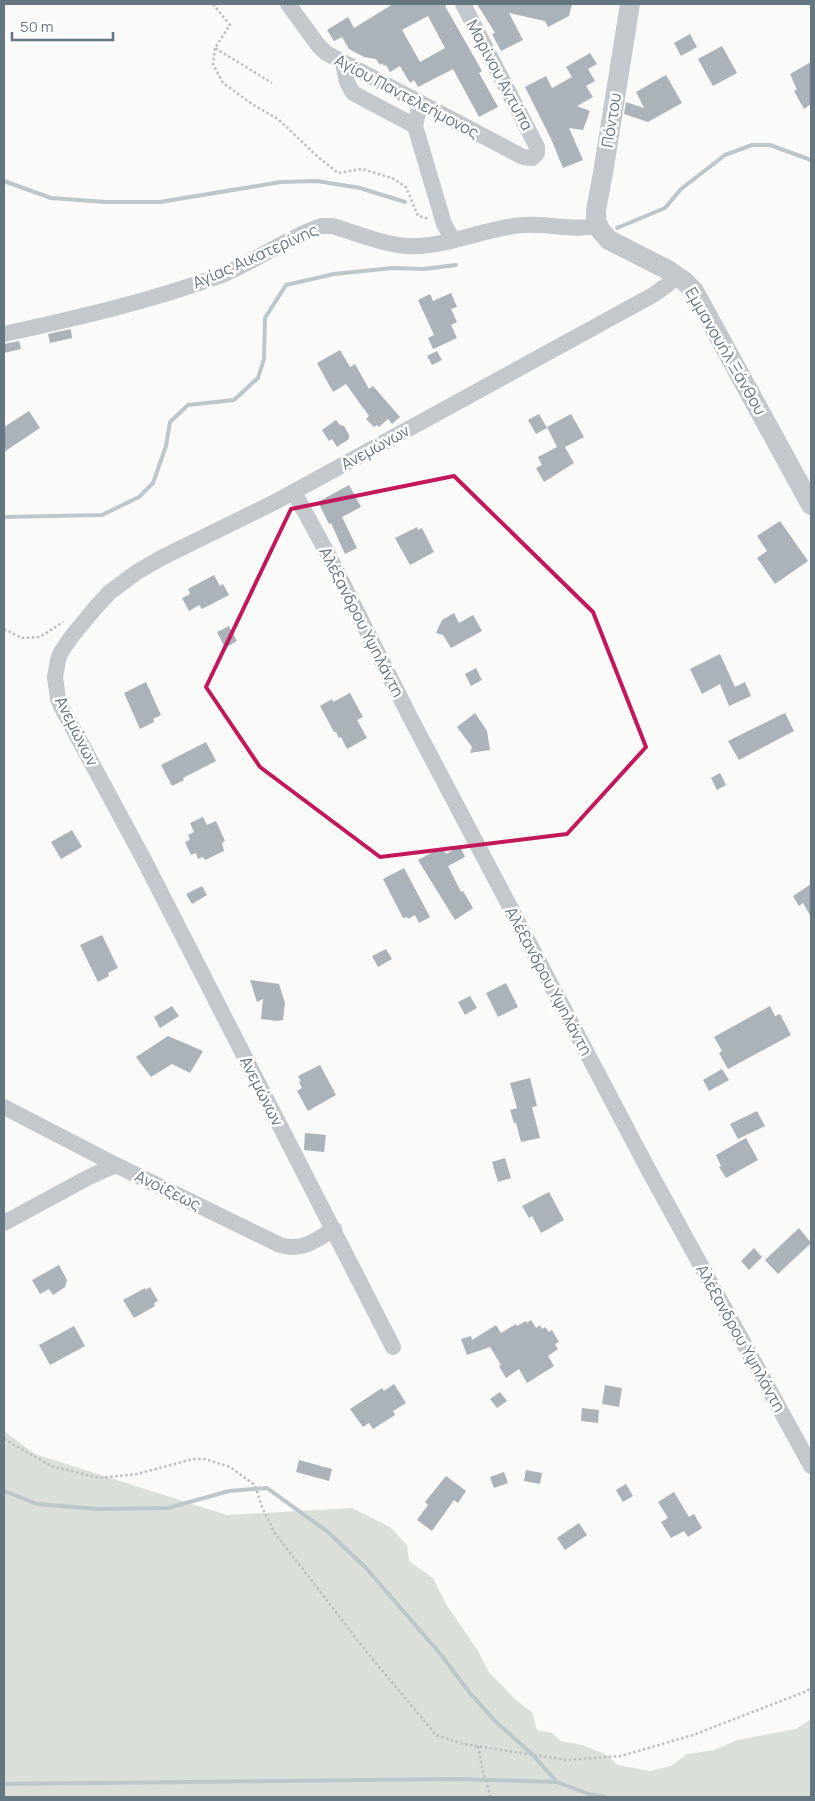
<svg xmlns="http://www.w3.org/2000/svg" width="815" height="1801" font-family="Manrope,sans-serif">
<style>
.green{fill:#dadfd7}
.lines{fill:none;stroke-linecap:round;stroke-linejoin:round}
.stream{stroke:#bbc7cb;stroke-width:4}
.building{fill:#aab3b9;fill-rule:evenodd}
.path{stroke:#bbbfc2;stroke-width:2.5;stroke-dasharray:2.5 2.5;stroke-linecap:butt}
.minor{stroke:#c3c8cc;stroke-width:16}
.tertiary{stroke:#c3c8cc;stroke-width:20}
.marked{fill:none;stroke:#c2185b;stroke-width:4;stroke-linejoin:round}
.labels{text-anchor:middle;stroke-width:5;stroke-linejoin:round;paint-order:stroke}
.street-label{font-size:16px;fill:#657683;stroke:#fff}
</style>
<rect width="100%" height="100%" fill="#fafaf8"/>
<path class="green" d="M4 1431 35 1454 227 1515 352 1508 390 1527 407 1545 409 1561 433 1578 446 1604 478 1651 489 1672 516 1700 532 1712 537 1730 552 1733 561 1741 582 1745 605 1754 618 1765 650 1771 671 1766 687 1754 714 1750 737 1740 796 1729 811 1719V1797H4Z"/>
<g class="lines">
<path class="stream" d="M4 181 51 198 106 202H160L281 182 317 181 360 188 405 202
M617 228 665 208 681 189 725 155 752 145H770L811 160
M4 517 102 515 139 497 153 483 166 446 170 422 188 405 234 400 258 378 264 359 265 318 286 285 334 274 393 268 424 269 456 265
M4 1491 37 1504 98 1509 168 1508 229 1491 267 1488 328 1532 367 1569 442 1656 469 1692 495 1721 532 1754 557 1782 589 1794 605 1797
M4 1784 456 1779 556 1782"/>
</g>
<path class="building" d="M393 4H449L445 6 482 71 479 73 498 107 479 117 453 69 418 87 414 80 410 83 400 66 390 72 386 65 384 66 382 63 380 65 376 59 364 57 349 49 342 37 334 41 327 30 348 17 354 28ZM428 16 445 48 420 62 402 30Z
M477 4H572L569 16 548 27 545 21 509 13 523 40 501 51 492 34 495 33Z
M690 34 697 47 681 56 674 43Z
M722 46 737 73 713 86 698 59Z
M590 53 597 64 588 69 595 81 586 86 593 97 577 106 590 111 583 130 569 128 583 160 563 168 552 141 525 87 546 76 552 88 572 77 566 67Z
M811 62V104L804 109 794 91 797 90 790 74Z
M666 75 682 103 648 122 624 114 626 102 644 108 636 92Z
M451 293 457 307 451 309 457 322 451 325 457 338 433 349 428 338 434 335 418 300 430 294 433 301Z
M71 329 72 338 50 343 48 334Z
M19 341 21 349 4 353V344Z
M340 350 350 367 355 364 369 389 373 386 400 417 392 424 388 419 379 427 377 425 374 427 366 419 369 416 346 384 333 392 317 363Z
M437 351 442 360 432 365 427 356Z
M29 411 40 428 4 452V427Z
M539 414 547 428 536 434 528 420Z
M571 414 584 437 565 447 574 463 544 482 536 468 542 465 538 457 557 447 547 427Z
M336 420 340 425 344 426 349 435V439L337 447 332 439 329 441 322 430Z
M349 485 361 507 342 517 357 548 345 554 331 523 329 524 318 502Z
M780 521 808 561 775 584 757 558 767 551 757 536Z
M417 527 418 530 422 528 434 552 410 565 395 538Z
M214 575 220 586 223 584 229 595 202 609 199 605 189 611 182 598 190 594 188 589Z
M454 613 459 623 473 615 482 631 451 648 443 635 436 633 442 620Z
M229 626 237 641 225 648 217 632Z
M720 654 735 687 745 682 751 696 729 706 720 684 702 694 690 669Z
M476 668 482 680 471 686 465 674Z
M146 682 161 715 153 719 154 722 140 729 124 693Z
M350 693 363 717 357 720 367 738 347 749 341 737 339 738 336 732H334L320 706 332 699 333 702Z
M475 713 487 731 490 750 470 753 472 747 457 727Z
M785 713 794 731 739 760 728 741Z
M206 742 216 761 183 778 184 780 172 786 161 765Z
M720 773 726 785 717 790 711 778Z
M203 817 207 825 216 821 225 841 222 843 224 851 205 860 203 857 198 859 196 853 191 855 185 842 190 840 188 835 194 832 190 823Z
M72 830 82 847 61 859 51 842Z
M460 846 465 857 448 866 461 892 463 891 473 908 455 920 418 860 442 847 446 854Z
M404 868 430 917 419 923 415 915 408 919 407 917 403 918 383 879Z
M811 884V917L803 903 799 906 793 896Z
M202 886 207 895 192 904 186 894Z
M102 935 118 968 108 973 109 976 98 982 80 945Z
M386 949 392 959 378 967 372 956Z
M250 980 279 984 285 1003 283 1020 277 1021 261 1019 263 999 257 1002Z
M506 983 518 1007 498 1017 486 993Z
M470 996 477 1008 465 1015 458 1002Z
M172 1006 179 1016 160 1028 154 1017Z
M770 1006 775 1016 780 1014 791 1035 728 1069 719 1053 722 1051 714 1037Z
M168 1036 203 1051 190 1073 172 1064 151 1077 136 1057Z
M320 1065 336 1095 308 1111 297 1091 302 1088 299 1082 301 1081 298 1076Z
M722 1069 729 1080 709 1091 703 1080Z
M530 1078 537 1106 532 1107 540 1138 521 1142 516 1123H514L510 1110 517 1108 510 1083Z
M757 1111 765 1126 738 1139 730 1124Z
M305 1133 326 1135 324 1152 304 1150Z
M746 1138 758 1160 726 1178 719 1167 721 1166 716 1155Z
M505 1158 511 1178 498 1182 492 1162Z
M549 1192 564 1220 541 1233 532 1216 529 1218 522 1206Z
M799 1228 811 1243 778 1274 765 1260Z
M754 1248 762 1257 749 1270 741 1261Z
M59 1265 67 1280 65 1287 53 1295 49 1289 40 1294 32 1280Z
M150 1287 158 1301 154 1303 155 1306 134 1318 123 1300 145 1288 146 1290Z
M531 1320 536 1328 540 1325 542 1329 545 1327 549 1332 552 1330 559 1342 555 1344 558 1349 548 1356 554 1366 527 1383 519 1369 506 1378 499 1366 501 1365 490 1347 467 1355 461 1339 471 1336 472 1340 496 1325 501 1333 516 1324 517 1326 526 1321 527 1323Z
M74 1326 85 1346 50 1365 39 1345Z
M394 1384 406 1403 393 1411 395 1415 373 1429 369 1423 363 1427 350 1409 382 1388 384 1391Z
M605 1385 622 1388 619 1407 602 1404Z
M500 1392 507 1401 497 1408 490 1399Z
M582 1408 599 1410 598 1423 581 1421Z
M299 1460 332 1469 329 1481 296 1472Z
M526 1470 542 1473 540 1484 524 1481Z
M504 1472 508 1483 494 1488 490 1477Z
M446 1476 466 1491 458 1503 454 1500 432 1531 417 1520 428 1505 425 1502Z
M626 1484 633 1496 623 1502 616 1490Z
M674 1492 689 1517 694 1514 702 1528 688 1537 684 1531 671 1538 661 1522 668 1518 658 1502Z
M579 1523 587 1535 565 1550 557 1538Z"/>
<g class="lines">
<path class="path" d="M213 4 230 25 215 48 272 83
M215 48 213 64 223 83 252 104 278 119 318 157 338 173 362 169 392 178 406 187 418 216 429 219
M4 629 22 638 40 637 63 622
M4 1439 51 1466 99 1478 137 1474 193 1459H205L230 1467 255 1485 262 1507 274 1532 366 1651 436 1735 463 1744 567 1760 621 1756 693 1735 807 1691 811 1687
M478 1746 483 1772 491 1797"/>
<path class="minor" d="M288 4 318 45 326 53 523 157 532 158 537 153V147L463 4
M343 63 347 82 353 93 415 126
M420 104 415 126 444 224 453 240
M4 334C77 318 151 301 222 275 256 261 287 238 321 226H332C357 233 391 248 417 246 451 245 487 228 522 225 547 223 572 231 598 226
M294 492 330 558 410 717 648 1169 811 1466
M4 1107 116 1165 280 1245C302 1252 316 1240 334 1229
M4 1223 89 1177 116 1165
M393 1347 143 858 62 708 58 699 55 677 58 660 61 652 72 636 96 607 110 592 137 572 163 557 275 502 653 295 667 285 677 276"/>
<path class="tertiary" d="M630 4 603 173 596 210V221L601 231 609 240 668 270 684 281 694 291 811 505"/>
</g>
<path class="marked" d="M454 476 593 612 646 747 567 834 380 857 260 767 206 687 291 509Z"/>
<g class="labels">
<g class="street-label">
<text transform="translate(500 75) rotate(62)" y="6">Μαρίνου Αντύπα</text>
<text transform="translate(407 96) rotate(28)" y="6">Αγίου Παντελεήμονος</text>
<text transform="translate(611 120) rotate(-81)" y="6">Πόντου</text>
<text transform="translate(255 256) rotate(-24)" y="6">Αγίας Αικατερίνης</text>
<text transform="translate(726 351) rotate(60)" y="6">Εμμανουήλ Ξάνθου</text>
<text transform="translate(375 447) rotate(-29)" y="6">Ανεμώνων</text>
<text transform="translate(362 622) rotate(63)" y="6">Αλέξανδρου Υψηλάντη</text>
<text transform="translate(77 731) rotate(63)" y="6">Ανεμώνων</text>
<text transform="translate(549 981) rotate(62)" y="6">Αλέξανδρου Υψηλάντη</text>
<text transform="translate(262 1091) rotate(63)" y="6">Ανεμώνων</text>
<text transform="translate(168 1190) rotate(26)" y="6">Ανοίξεως</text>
<text transform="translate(741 1338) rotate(61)" y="6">Αλέξανδρου Υψηλάντη</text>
</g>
</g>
<rect width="815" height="1801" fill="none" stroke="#657683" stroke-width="10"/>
<path d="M12 32v8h101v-8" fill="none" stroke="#657683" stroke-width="2.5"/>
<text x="20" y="32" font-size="15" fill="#657683" stroke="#ffffff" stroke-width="4" paint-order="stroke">50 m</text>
</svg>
